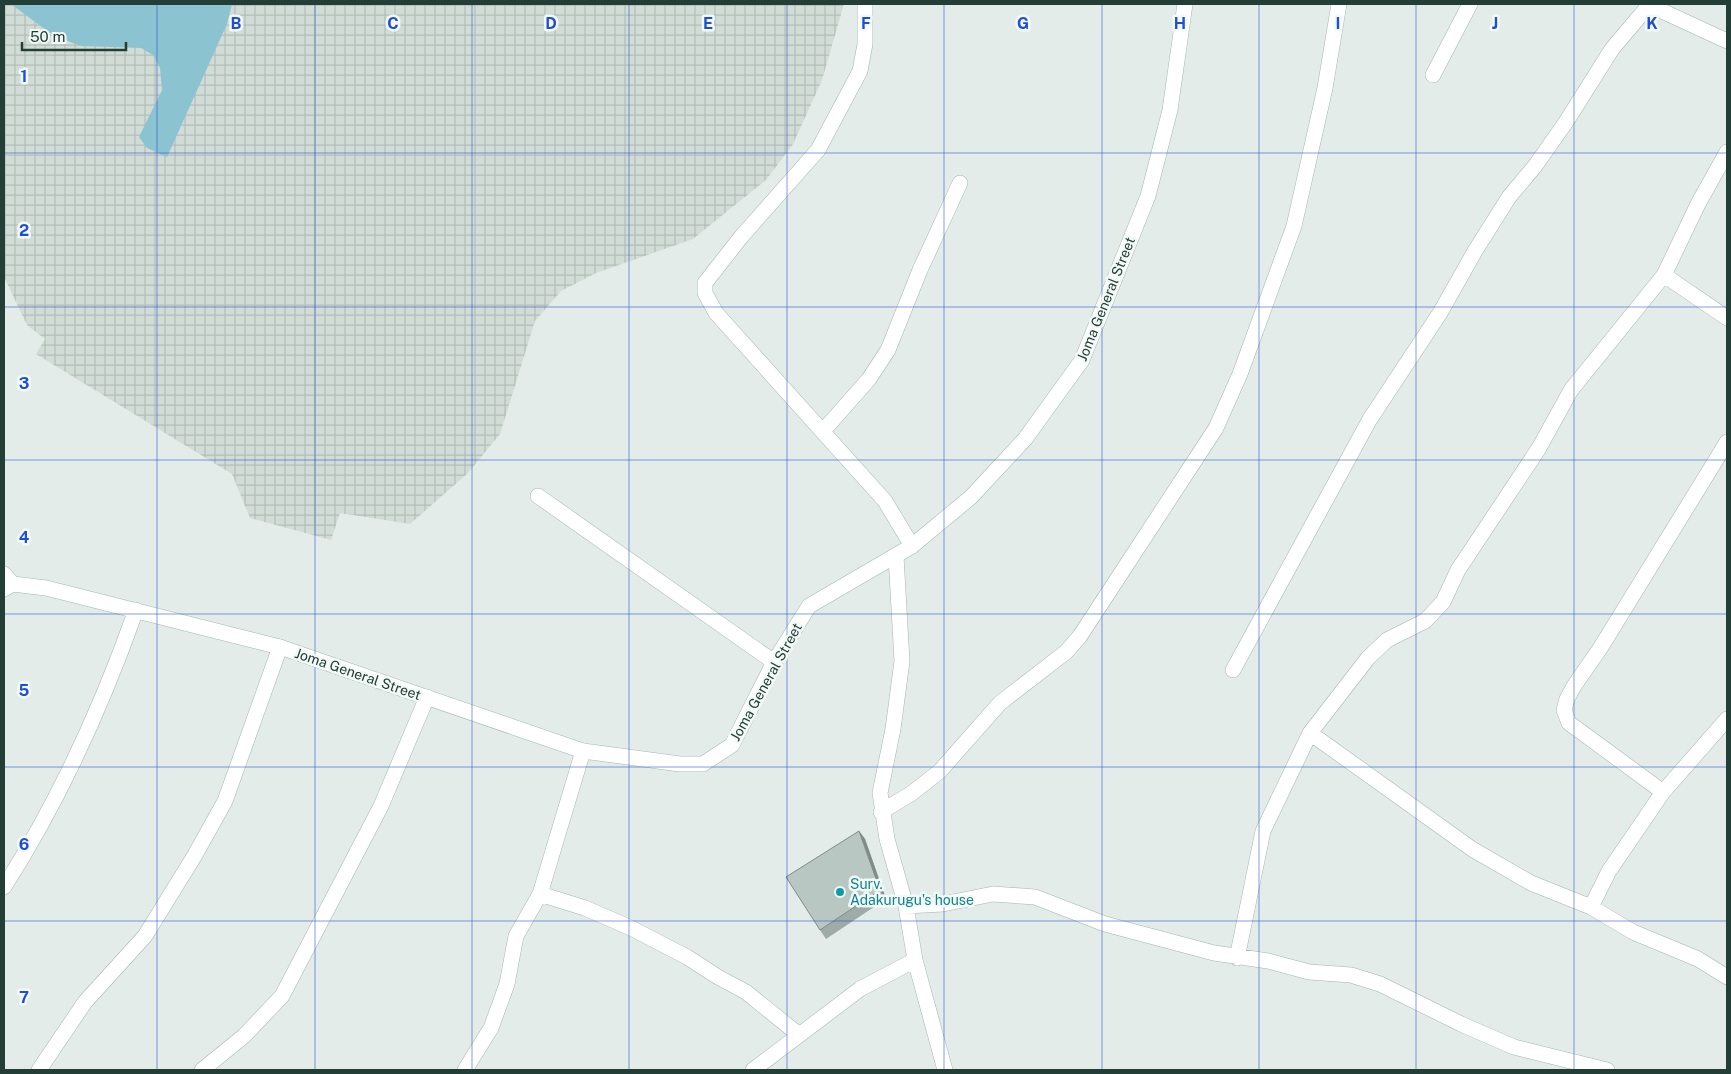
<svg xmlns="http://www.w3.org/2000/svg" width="1731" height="1074" font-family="'Public Sans',sans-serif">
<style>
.industrial{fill:url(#industrial-grid)}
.water{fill:#8cc3d0}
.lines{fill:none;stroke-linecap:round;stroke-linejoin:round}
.street-casing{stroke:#a6b4af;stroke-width:16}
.secondary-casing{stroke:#a1b8b1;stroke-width:16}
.street{stroke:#fff;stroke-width:15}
.secondary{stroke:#fff;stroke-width:15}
.wall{fill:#9eaba7}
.shaded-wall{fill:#818b88}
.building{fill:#b8c7c2;stroke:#818b88}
.grid{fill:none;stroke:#1d4ed8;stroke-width:1;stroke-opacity:0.55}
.culture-dot{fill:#0f9aa8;stroke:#f3f9f6;stroke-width:2}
.labels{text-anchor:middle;stroke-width:5;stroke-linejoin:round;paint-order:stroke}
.street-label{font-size:14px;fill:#233d37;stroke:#f3f9f6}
.culture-label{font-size:14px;fill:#0d838f;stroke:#f3f9f6;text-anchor:start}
.grid-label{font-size:16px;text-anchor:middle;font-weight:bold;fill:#1d4ed8;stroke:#f3f9f6;stroke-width:5;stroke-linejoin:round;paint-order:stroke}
</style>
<defs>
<pattern id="industrial-grid" width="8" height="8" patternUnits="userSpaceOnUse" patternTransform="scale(1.25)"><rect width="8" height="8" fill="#d1dcd7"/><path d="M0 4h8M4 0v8" fill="none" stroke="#b3beb9"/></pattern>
</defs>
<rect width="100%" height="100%" fill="#e3ece8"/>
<path class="industrial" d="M4 4H844L822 80 793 144 766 180 693 239 596 273 561 291 535 321 500 434 468 473 410 524 340 513 331 540 250 518 232 474 36 354 45 339 27 325 4 277Z"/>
<path class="water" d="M11 4H232L227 24 167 157 147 148 139 137 162 90 160 68 153 55 141 48 81 46 54 36Z"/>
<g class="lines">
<g class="street-casing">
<path id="street" d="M865 4V44L860 71 818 150 741 237 705 283V293L716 313 885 501 912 546
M1649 5 1727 41
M1433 75 1470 4
M1664 275 1727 318
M823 431 869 379 888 350 920 270 960 183
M538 496 774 662
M4 574 13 584
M1233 670 1370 419 1440 313 1475 251 1509 197 1535 166 1566 122 1612 49 1650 4
M1310 733 1472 849 1531 883 1591 907 1633 932 1698 959 1727 977
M1663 792 1569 723 1564 710 1567 699 1574 686 1601 647 1727 442
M881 812 912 793 940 771 1000 703 1066 652 1080 636 1216 428 1240 374 1294 226 1325 88 1339 4
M4 887C59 801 102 706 136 610
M540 894 585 908 631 928 687 957 718 977 746 992 798 1034
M906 906 943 904 993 894 1035 897 1105 924 1214 953 1268 961 1309 972 1351 975 1380 984 1461 1024 1514 1047 1607 1070
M1591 907 1609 871 1663 792 1727 719
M1237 958 1263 831 1310 733 1368 658 1387 640 1425 621 1443 602 1458 570 1539 448 1571 390 1664 275 1698 204 1727 152
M915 960 945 1070
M39 1070 85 1002 145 936 195 855 225 801 280 647
M202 1070 244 1036 282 996 381 806 427 697
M465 1070 491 1028 507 984 516 936 540 894 583 751
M753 1070 860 989 915 960 906 906 887 839 880 793 893 729 902 661 896 556"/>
</g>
<g class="secondary-casing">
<path id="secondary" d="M4 589 13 584 46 588 280 647 583 751 680 764H703L732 745 774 662 809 606 912 546 971 497 1025 439 1082 360 1148 196 1170 110 1185 4"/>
</g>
<use href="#street" class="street"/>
<use href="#secondary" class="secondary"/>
</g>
<path class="wall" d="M859 831 865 839 886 899 826 939 820 930Z"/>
<path class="shaded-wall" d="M859 831 865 839 886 899 880 890Z"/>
<path class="building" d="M859 831 880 890 820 930 786 877Z"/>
<path class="grid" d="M157 4V1070M315 4V1070M472 4V1070M629 4V1070M787 4V1070M944 4V1070M1102 4V1070M1259 4V1070M1416 4V1070M1574 4V1070M4 153H1727M4 307H1727M4 460H1727M4 614H1727M4 767H1727M4 921H1727"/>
<circle class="culture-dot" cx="840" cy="892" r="5"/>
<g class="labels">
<g class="street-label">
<text transform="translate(1106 299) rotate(-68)" y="5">Joma General Street</text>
<text transform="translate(358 674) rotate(19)" y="5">Joma General Street</text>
<text transform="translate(766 682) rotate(-61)" y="5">Joma General Street</text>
</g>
<g class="culture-label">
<text x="850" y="889">Surv.<tspan x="850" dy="16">Adakurugu's house</tspan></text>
</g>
</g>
<g class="grid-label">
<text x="236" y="29">B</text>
<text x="393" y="29">C</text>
<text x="551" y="29">D</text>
<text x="708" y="29">E</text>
<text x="866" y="29">F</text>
<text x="1023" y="29">G</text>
<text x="1180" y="29">H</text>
<text x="1338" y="29">I</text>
<text x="1495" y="29">J</text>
<text x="1652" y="29">K</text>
<text x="24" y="82">1</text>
<text x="24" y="236">2</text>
<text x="24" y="389">3</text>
<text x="24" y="543">4</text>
<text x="24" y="696">5</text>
<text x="24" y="850">6</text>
<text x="24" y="1003">7</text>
</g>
<rect width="1731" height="1074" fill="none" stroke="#233d37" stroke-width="10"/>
<path d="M22 42v8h104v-8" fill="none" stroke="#233d37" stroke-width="2.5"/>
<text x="30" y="42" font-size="15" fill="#233d37" stroke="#f3f9f6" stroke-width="4" paint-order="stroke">50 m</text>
</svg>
